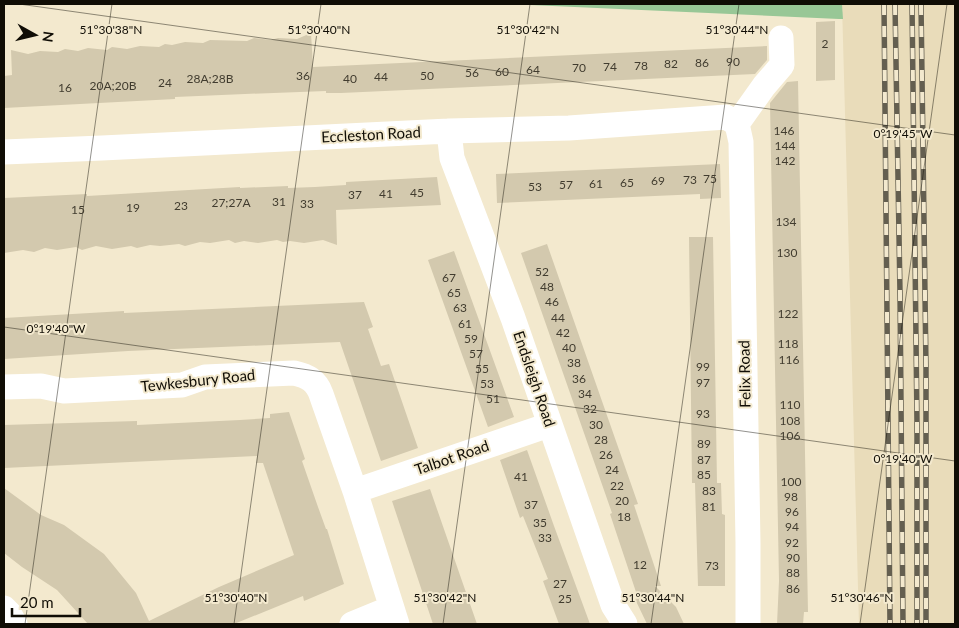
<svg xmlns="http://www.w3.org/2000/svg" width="959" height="628" font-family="Lato,sans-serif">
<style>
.built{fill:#e9dcba}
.green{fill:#98c796}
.building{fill:#d3c9ae}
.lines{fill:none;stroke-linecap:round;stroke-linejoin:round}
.minor{stroke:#fff;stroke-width:25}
.rail-casing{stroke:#645f50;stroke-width:5.5}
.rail{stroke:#f3e9ce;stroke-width:4;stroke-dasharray:11;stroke-linecap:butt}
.ticks{fill:none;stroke:#100d05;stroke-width:1;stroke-opacity:0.45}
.labels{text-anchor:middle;stroke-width:4;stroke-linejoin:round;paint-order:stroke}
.number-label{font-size:12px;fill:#413c2f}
.street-label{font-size:15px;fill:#100d05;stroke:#f3e9ce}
.ticks-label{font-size:12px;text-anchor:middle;fill:#100d05;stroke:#f3e9ce;stroke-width:4;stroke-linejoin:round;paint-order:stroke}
</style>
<rect width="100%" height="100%" fill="#f3e9ce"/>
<path class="built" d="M842 4H955V624H859Z"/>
<path class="green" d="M507 4H842L843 19H839Z"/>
<path class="building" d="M835 21V80L816 81V22Z
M311 33 313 67 767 46V60L755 74 341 93H326V91L245 94 175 97V99L4 108V76L12 75 11 50 28 54 40 51 58 52 65 49 78 51 88 48 107 50 112 47 127 49 140 46 159 47 165 44 172 45 185 42 203 43 210 40 247 41 254 38 271 40 278 38 297 39Z
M798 81 808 612H804L803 624H777L779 581 770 103 787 82Z
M720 164 721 198 700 199V194L497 203 496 174Z
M437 177 441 205 336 210 337 245 323 240 304 243 290 241 283 242 277 240 258 243 244 241 235 243 229 240 210 243 200 242 185 246 179 244 160 246 150 245 137 248 131 246 112 249 96 246 82 250 76 247 57 250 45 248 34 252 23 250 4 253V198L87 194V196L240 187V188L288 186V188L315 187 346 185V182Z
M689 237H713L717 483H721L722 514 725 515V586H698L695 483H692Z
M547 244 638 504 634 505 661 586H655L676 607 684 624H647L635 599 638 598 610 514 612 513 521 253Z
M454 251 514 417 488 427 428 260Z
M364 302 373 327 368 329 381 366 389 364 418 448 381 461 340 342 128 351 4 359V318L124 311V313Z
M289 412 305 459 302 461 318 507 326 529H327L344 584 304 601 303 596 234 624H88L57 590 22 567 4 553V488L41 515 64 525 104 554 136 593 149 621 219 587 294 555 263 463H256L257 456 4 468V425L137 421V425L240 420 270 418V414Z
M527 450 554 526 590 624H559L543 581 548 579 523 516 520 518 500 460Z
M430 489 477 624H433L392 501Z"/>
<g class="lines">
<path class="minor" d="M737 124 741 142 748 543V624
M737 124 764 86 782 65 781 38
M449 131 452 158 513 318 613 605 625 624
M4 152 102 148 449 131 569 128 726 117 737 124
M4 387 41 386 64 391 182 385 205 377 294 373C307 376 316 380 321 394L355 491 397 624
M355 491 549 425
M4 608 9 613 15 624
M352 624 391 608"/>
<g class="rail-casing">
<path id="rail" d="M884 4 890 624
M895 4 900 293 903 624
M912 4 917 423V624
M921 4 926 367V624"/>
</g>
<use href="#rail" class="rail"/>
</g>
<path class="ticks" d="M19 4 955 135M4 327 955 461M25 624 112 4M234 624 321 4M443 624 530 4M651 624 739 4M860 624 947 4"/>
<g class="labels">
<g class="number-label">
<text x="825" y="48">2</text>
<text x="733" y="66">90</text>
<text x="702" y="67">86</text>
<text x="671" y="68">82</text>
<text x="641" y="70">78</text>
<text x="610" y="71">74</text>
<text x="579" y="72">70</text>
<text x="533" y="74">64</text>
<text x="502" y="76">60</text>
<text x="472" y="77">56</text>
<text x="303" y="80">36</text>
<text x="427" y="80">50</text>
<text x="381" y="81">44</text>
<text x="210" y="83">28A;28B</text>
<text x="350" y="83">40</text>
<text x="165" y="87">24</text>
<text x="113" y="90">20A;20B</text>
<text x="65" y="92">16</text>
<text x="784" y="135">146</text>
<text x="785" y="150">144</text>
<text x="785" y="165">142</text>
<text x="710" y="183">75</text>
<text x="690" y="184">73</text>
<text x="658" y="185">69</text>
<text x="627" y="187">65</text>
<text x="596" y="188">61</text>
<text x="566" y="189">57</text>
<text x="535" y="191">53</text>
<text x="417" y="197">45</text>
<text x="386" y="198">41</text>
<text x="355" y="199">37</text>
<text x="279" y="206">31</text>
<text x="231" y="207">27;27A</text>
<text x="307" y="208">33</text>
<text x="181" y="210">23</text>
<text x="133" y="212">19</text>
<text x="78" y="214">15</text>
<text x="786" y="226">134</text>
<text x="787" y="257">130</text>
<text x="542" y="276">52</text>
<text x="449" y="282">67</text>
<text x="547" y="291">48</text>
<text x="454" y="297">65</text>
<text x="552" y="306">46</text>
<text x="460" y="312">63</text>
<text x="788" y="318">122</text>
<text x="558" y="322">44</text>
<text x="465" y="328">61</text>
<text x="563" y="337">42</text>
<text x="471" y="343">59</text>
<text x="788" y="348">118</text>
<text x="569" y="352">40</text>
<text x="476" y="358">57</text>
<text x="789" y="364">116</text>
<text x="574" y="367">38</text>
<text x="703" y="371">99</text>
<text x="482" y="373">55</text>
<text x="579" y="383">36</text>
<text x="703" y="387">97</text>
<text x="487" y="388">53</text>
<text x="585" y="398">34</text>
<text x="493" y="403">51</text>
<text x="790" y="409">110</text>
<text x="590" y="413">32</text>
<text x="703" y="418">93</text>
<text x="790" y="425">108</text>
<text x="596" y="429">30</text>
<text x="790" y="440">106</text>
<text x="601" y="444">28</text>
<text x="704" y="448">89</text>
<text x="606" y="459">26</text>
<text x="704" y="464">87</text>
<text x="612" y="474">24</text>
<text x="704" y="479">85</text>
<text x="521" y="481">41</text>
<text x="791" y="486">100</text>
<text x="617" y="490">22</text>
<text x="709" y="495">83</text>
<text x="791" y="501">98</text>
<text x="622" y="505">20</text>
<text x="531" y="509">37</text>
<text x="709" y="511">81</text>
<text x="792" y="516">96</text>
<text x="624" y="521">18</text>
<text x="540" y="527">35</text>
<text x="792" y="531">94</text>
<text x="545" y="542">33</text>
<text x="792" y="547">92</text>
<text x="793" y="562">90</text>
<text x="640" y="569">12</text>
<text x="712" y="570">73</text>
<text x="793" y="577">88</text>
<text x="560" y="588">27</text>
<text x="793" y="593">86</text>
<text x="565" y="603">25</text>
</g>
<g class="street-label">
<text transform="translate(371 135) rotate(-3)" y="5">Eccleston Road</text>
<text transform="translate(745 374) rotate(-91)" y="5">Felix Road</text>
<text transform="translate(534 379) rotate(71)" y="5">Endsleigh Road</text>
<text transform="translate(198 381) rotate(-6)" y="5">Tewkesbury Road</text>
<text transform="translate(452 458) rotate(-19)" y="5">Talbot Road</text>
</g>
</g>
<g class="ticks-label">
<text x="111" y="34">51°30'38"N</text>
<text x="319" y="34">51°30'40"N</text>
<text x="528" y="34">51°30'42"N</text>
<text x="737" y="34">51°30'44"N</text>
<text x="903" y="138">0°19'45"W</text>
<text x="56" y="333">0°19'40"W</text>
<text x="903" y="463">0°19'40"W</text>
<text x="236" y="602">51°30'40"N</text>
<text x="445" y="602">51°30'42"N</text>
<text x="653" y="602">51°30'44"N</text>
<text x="862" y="602">51°30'46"N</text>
</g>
<rect width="959" height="628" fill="none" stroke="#100d05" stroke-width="10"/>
<g transform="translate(35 35) rotate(98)" stroke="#f3e9ce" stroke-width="4" paint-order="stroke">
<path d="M0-4L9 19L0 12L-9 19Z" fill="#100d05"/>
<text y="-8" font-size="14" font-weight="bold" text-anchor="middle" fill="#100d05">N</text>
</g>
<path d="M12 608v8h68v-8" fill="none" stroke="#100d05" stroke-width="2.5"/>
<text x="20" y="608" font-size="15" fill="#100d05" stroke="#f3e9ce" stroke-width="4" paint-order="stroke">20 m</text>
</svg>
